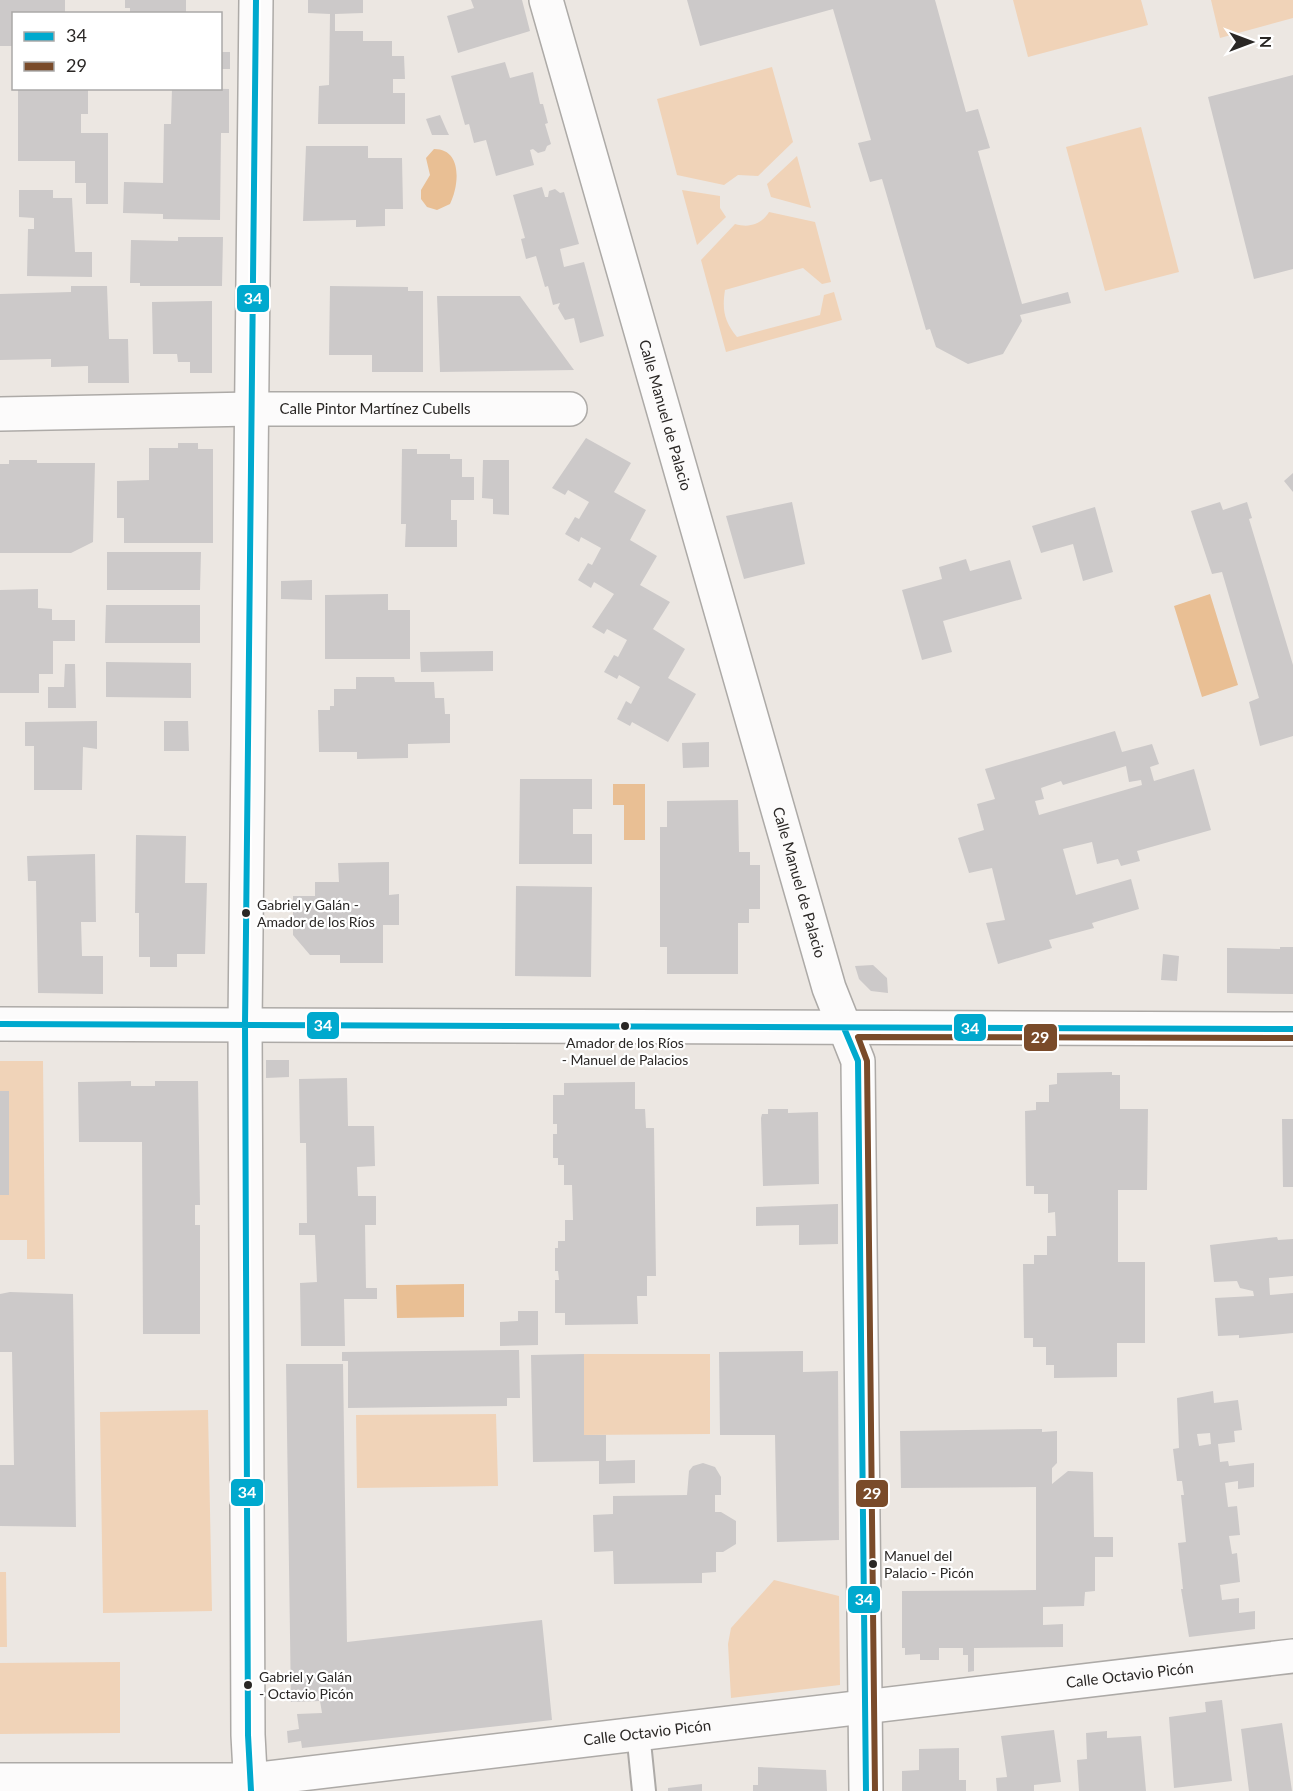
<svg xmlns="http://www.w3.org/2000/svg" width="1293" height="1791" font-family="Lato,sans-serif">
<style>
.green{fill:#f0d3b8}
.water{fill:#e9bf94}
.building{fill:#ccc9c9;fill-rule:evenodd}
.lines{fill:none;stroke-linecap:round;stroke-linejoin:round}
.service-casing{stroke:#adaaa7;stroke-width:26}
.minor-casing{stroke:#adaaa7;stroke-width:36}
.tertiary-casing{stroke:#adaaa7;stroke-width:36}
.service{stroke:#fcfbfb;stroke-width:22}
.minor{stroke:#fcfbfb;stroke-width:33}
.tertiary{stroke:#fcfbfb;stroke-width:33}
.bus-1-casing{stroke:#fff;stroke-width:10}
.bus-2-casing{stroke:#fff;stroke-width:10}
.bus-1{stroke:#00a9ce;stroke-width:6}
.bus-2{stroke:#7a4b2a;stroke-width:6}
.bus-dot{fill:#2a2725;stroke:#fff;stroke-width:2}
.labels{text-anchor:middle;stroke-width:4.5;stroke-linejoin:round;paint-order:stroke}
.bus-label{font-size:14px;fill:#2a2725;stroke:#fff;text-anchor:start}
.street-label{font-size:15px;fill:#2a2725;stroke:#fff}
.line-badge{stroke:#fff;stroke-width:2}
.badge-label{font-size:16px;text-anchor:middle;font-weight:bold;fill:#fff}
</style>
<rect width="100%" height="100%" fill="#ece7e2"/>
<path class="green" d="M1013 0H1141L1148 25 1028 57Z
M1211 0H1293V18L1220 38Z
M772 67 793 142 758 176 738 175 724 185 677 175 657 99Z
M1141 127 1179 272 1105 291 1066 147Z
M797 156 811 208 771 197 767 184Z
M682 190 720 196V208L726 217 697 245Z
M769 212 815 222 831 282 822 284 803 268 725 290C722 310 724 321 737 337L820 315 824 295 834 292 842 320 726 352 701 260 735 224C749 228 761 225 769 212Z
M0 1061H43L45 1259H27V1240H0V1195H9V1091H0Z
M584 1354H710V1434L584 1435Z
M208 1410 212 1611 103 1613 100 1412Z
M496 1414 498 1486 357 1488 356 1415Z
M0 1572H6L7 1647H0Z
M774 1580 839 1596 840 1685 731 1698 728 1644 731 1628Z
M120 1662V1733L0 1734V1663Z"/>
<path class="water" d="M434 149C463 149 459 186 450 204L437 210 427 207 421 199V190L430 175 426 158Z
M1210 594 1238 685 1202 697 1174 606Z
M613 784H645V840H624V805H613Z
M464 1284V1317L397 1318 396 1285Z"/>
<path class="building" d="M0 0H65V14H14V46H0Z
M125 0H186V14H130V8H125Z
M308 0H363V13L335 14V31H363V41H392V56H404L405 79H393V93H405V124H318L319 86 329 85 330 14 308 13Z
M471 0H522L530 31 458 53 447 16 474 8Z
M687 0H935L966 112 978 109 990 148 978 151 1022 304 1068 292 1071 303 1020 315 1022 321 1003 354 968 364 936 347 930 329 926 330 882 179 870 182 858 143 871 140 833 9 700 46Z
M220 52H230V69H220Z
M505 62 510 78 533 72 540 104H543L548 123 545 124 551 144 547 146 545 151 538 153 533 149 530 150 534 165 496 176 486 140 474 143 469 124 465 125 451 76Z
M1293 75V269L1254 279 1208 97Z
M18 88H88V114H81V133H108V204H86V183H75V161H18Z
M172 88 229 89V133H221L220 220 163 219V214L123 213 124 182 163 183 164 124H171Z
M440 115 447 131 449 135H432L426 119Z
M306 146H368V158H402L403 209H385V226L356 227V220L303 221Z
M542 187 545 197H548L549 191 555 189 560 193 564 192 579 244 560 249 564 267 584 262 604 336 580 343 574 318 565 320 558 308 560 303 553 305 548 286 545 287 536 256 526 259 521 239 525 238 513 195Z
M19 190H53V198H72L75 252H92V277L27 276 28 229H34V218L19 217Z
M178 237H223L222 286H140V283H130L131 240 178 241Z
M71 286H107L109 339H128L129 383H88V366L51 367V359L0 360V294L71 292Z
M330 286 408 287V291H423V372H372V355H329Z
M437 296H520L574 370 440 372Z
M212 301V373H190V362H178L177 354H153L152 302Z
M586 438 631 463 614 492 646 510 630 540 657 556 640 585 670 602 653 629 685 649 668 678 696 694 668 742 632 722 630 726 617 719 626 701 631 704 640 687 619 675 617 679 604 672 614 655 618 657 627 640 607 629 604 634 592 627 614 594 594 582 591 588 578 580 588 563 592 565 601 548 581 537 579 542 565 534 575 517 579 519 589 502 568 490 565 495 552 488Z
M178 443H198V449H213V543H124V518H117V481L149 480V448H178Z
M402 449H417V454H450V459H462V477H474V500H451V520H457V547H405L406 524H401Z
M9 460H37V463H95L93 542 71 553H0V464H9Z
M483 460H509V515L493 514V499L482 498Z
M1293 473V492L1284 481Z
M792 502 805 564 744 579 726 516Z
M1220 502 1223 510 1247 502 1252 518 1249 519 1293 665V736L1260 746 1249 702 1259 698 1222 572 1212 574 1191 511Z
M1095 507 1113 572 1083 581 1073 544 1041 553 1032 526Z
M107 552H201L200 590H107Z
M966 559 970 571 1010 560 1022 599 943 621 952 652 922 660 902 590 942 579 939 567Z
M312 580V600L281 599V581Z
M38 589V608L52 609V620H75V641H53V674H39V693H0V590Z
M388 594V610H410V659H325V595Z
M106 605H200V643H105Z
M493 651V671L421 672 420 652Z
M106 662 191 663V698L106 697Z
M65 664H75L76 708H48V687H64Z
M356 677H394L395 682H434L435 698H444L445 714H450V743L408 744V758L357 759V752H319L318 710H330V706H334V689H356Z
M97 721V749L83 747 82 790H34V746H25V722Z
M164 721H188L189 751H164Z
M1115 731 1122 752 1152 744 1159 764 1150 767 1154 781 1194 769 1211 830 1137 851 1140 861 1121 866 1118 859 1097 864 1092 842 1063 849 1076 895 1131 879 1139 909 1092 923 1094 928 1049 940 1052 948 998 964 986 923 1005 920 992 868 969 873 958 838 984 830 977 804 995 799 985 769ZM1126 766 1129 782 1141 780 1142 785 1039 815 1035 801 1044 799 1041 788 1061 781 1063 785Z
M709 742V767L683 768 682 743Z
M520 779H592V809H573V834H592V864H519Z
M738 800 739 852H750V865H760V909H749V923H738V974H667V947H660V827H667V801Z
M136 835 186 836 185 883H207L205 954H177V967H150V957H139V913H135Z
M95 854 96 922H81L82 956H103V994L38 993 36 881H28L27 856Z
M389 862V895L399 894V925H383V963H340V955H310L293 935V896H315V882H339L338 863Z
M516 886 592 887 591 977 515 976Z
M1280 947H1293V994L1227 993V948L1280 949Z
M1163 954 1179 956 1177 981 1161 980Z
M873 965 887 978 888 993 871 991 859 979 855 966Z
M266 1060H289V1077L266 1078Z
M1112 1072V1075H1120V1109H1148L1147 1190H1118V1262H1145V1343H1117V1377L1054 1378V1365H1046V1347H1033V1338H1024L1023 1264H1034V1255H1047V1236H1056L1055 1212 1048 1213V1194H1034V1186H1026L1025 1111 1036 1110V1102H1049V1085L1057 1084V1073Z
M347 1078 348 1126H374L375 1166 357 1167 358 1196H376V1225H365L366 1288H377V1299H344L345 1346H301L300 1283 317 1282 315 1235H299V1223H307L306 1143H300L299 1079Z
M131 1081V1086H155V1081H198L200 1205H195V1225H200V1334H143L142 1142H79L78 1082Z
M635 1082V1109H645L646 1128H654L656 1276H647V1296H637L638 1324 565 1325V1313H555V1280H559L558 1271H555V1248H558V1241H565V1220H573L572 1185H564V1165H558V1158H553V1134H557V1124H553V1095H564V1083Z
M0 1091H9V1195H0Z
M768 1109H788V1113L818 1112 819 1184 763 1186 761 1118 762 1114H768Z
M1282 1119H1293V1187H1283Z
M838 1204V1244L799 1245V1225L756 1226V1207Z
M1277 1237 1278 1240 1293 1239V1276L1269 1278 1270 1295 1293 1293V1333L1239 1338V1335L1218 1336 1215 1298 1254 1296 1253 1291 1240 1288 1237 1281 1214 1282 1210 1245Z
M10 1292 73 1294 76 1527 0 1526V1465H14L12 1352H0V1294Z
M518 1311H538V1345L500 1346V1322L518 1321Z
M519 1350 520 1398H507V1406L348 1408V1361H342V1352Z
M803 1351V1372L838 1371 839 1540 777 1542 775 1435H720L719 1352Z
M584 1354V1435H606V1461L635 1460V1483L599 1484V1461L533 1462 531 1355Z
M286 1364H343L347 1642 542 1620 552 1720 302 1748 301 1741 288 1743 287 1731 299 1729 297 1714 322 1713 320 1701 291 1702Z
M1213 1391 1214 1403 1238 1400 1242 1430 1234 1431 1235 1442 1218 1444 1220 1462 1228 1461 1229 1466 1254 1463V1487L1238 1489V1481L1225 1483 1228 1507 1237 1506 1240 1535 1229 1536 1232 1554 1237 1553 1240 1582 1220 1585 1222 1600 1239 1598V1613L1255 1611V1629L1189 1637 1181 1589H1183L1178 1543 1186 1542 1181 1495H1184L1182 1481H1177L1173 1449 1179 1448 1177 1398ZM1210 1433 1211 1444 1199 1446 1197 1434Z
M1042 1429V1432L1057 1431V1463L1052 1468V1484L1068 1471 1093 1472 1094 1537H1113V1557H1095V1591L1085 1592 1084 1606 1043 1607V1625L1063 1624V1647L974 1648V1671L968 1672V1655H963V1648H939V1660H920V1654L905 1655V1648H902V1591L1036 1590V1487L901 1488 900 1431Z
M703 1463 715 1467 721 1477V1495H715V1512H721L736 1521V1544L723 1552H716V1572L702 1573V1583L614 1584 613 1551 594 1552 593 1515 613 1514V1496L687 1495 689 1471 693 1466Z
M1222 1700 1232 1781 1174 1788 1169 1717 1206 1712 1205 1702Z
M1282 1723 1292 1791H1249L1241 1729Z
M1054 1730 1061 1782 1034 1785V1791H997L996 1778 1007 1777 1001 1736Z
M1107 1731V1738L1141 1736 1146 1791H1079L1077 1760 1087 1759 1086 1733Z
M959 1748V1780H966V1791H902V1771L919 1770V1749Z
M758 1767 826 1770 827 1791H753V1785H758Z
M702 1784V1791H668V1788Z"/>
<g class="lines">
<g class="service-casing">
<path id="service" d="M638 1732 644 1791"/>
</g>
<g class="minor-casing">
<g id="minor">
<path id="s1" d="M0 414 252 409H570"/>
<path id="s2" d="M0 1780H251L1293 1656"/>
</g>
</g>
<g class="tertiary-casing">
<g id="tertiary">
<path id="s3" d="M546 0 829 988 858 1061 866 1791"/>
<path d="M0 1024 1293 1029"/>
<path d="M251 1791 248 1735 245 1024 256 0"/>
</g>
</g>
<use href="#service" class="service"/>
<use href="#minor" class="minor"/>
<use href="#tertiary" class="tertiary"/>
<g class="bus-1-casing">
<path id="bus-1" d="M0 1024 1293 1029
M844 1028 858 1061 866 1791
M251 1791 248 1735 245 1024 256 0"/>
</g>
<g class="bus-2-casing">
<path id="bus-2" d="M875 1791 867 1061 858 1037 1293 1038"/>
</g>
<use href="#bus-1" class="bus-1"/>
<use href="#bus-2" class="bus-2"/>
</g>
<g class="bus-dot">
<circle cx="246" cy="913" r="5"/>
<circle cx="625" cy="1026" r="5"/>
<circle cx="873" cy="1564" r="5"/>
<circle cx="248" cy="1685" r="5"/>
</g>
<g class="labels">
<g class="bus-label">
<text x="257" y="910">Gabriel y Galán -<tspan x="257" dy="17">Amador de los Ríos</tspan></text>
<text x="625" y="1048" text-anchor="middle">Amador de los Ríos<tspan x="625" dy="17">- Manuel de Palacios</tspan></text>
<text x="884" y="1561">Manuel del<tspan x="884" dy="17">Palacio - Picón</tspan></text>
<text x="259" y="1682">Gabriel y Galán<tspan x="259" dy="17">- Octavio Picón</tspan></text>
</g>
<g class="street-label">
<text dy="5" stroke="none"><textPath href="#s1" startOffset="375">Calle Pintor Martínez Cubells</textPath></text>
<text dy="5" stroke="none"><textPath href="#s3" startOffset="432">Calle Manuel de Palacio</textPath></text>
<text dy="5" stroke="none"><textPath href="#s3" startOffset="918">Calle Manuel de Palacio</textPath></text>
<text dy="5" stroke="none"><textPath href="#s2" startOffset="1136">Calle Octavio Picón</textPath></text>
<text dy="5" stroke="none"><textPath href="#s2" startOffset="650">Calle Octavio Picón</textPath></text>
</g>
</g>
<g class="line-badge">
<rect x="236" y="284" width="34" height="29" rx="6" fill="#00a9ce"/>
<rect x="306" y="1011" width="34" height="29" rx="6" fill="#00a9ce"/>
<rect x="953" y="1013" width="34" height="29" rx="6" fill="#00a9ce"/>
<rect x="1023" y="1023" width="35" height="29" rx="6" fill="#7a4b2a"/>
<rect x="230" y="1478" width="34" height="29" rx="6" fill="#00a9ce"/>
<rect x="855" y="1479" width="34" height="29" rx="6" fill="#7a4b2a"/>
<rect x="847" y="1585" width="34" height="29" rx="6" fill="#00a9ce"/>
</g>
<g class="badge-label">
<text x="253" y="304">34</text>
<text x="323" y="1031">34</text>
<text x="970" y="1034">34</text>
<text x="1040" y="1043">29</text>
<text x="247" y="1498">34</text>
<text x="872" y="1499">29</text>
<text x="864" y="1605">34</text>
</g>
<rect x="12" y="12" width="210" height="78" fill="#ffffff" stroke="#aaa9a8" stroke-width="1.5"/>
<rect x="24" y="32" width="30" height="9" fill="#00a9ce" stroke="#aaa9a8" stroke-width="1.5"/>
<text x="66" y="42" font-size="18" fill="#2a2725">34</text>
<rect x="24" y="62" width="30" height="9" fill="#7a4b2a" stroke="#aaa9a8" stroke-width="1.5"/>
<text x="66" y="72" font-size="18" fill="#2a2725">29</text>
<g transform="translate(1251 42) rotate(90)" stroke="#ffffff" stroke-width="4.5" paint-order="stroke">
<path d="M0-4.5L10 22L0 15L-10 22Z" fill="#2a2725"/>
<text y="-9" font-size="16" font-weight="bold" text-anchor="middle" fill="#2a2725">N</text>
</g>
</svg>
